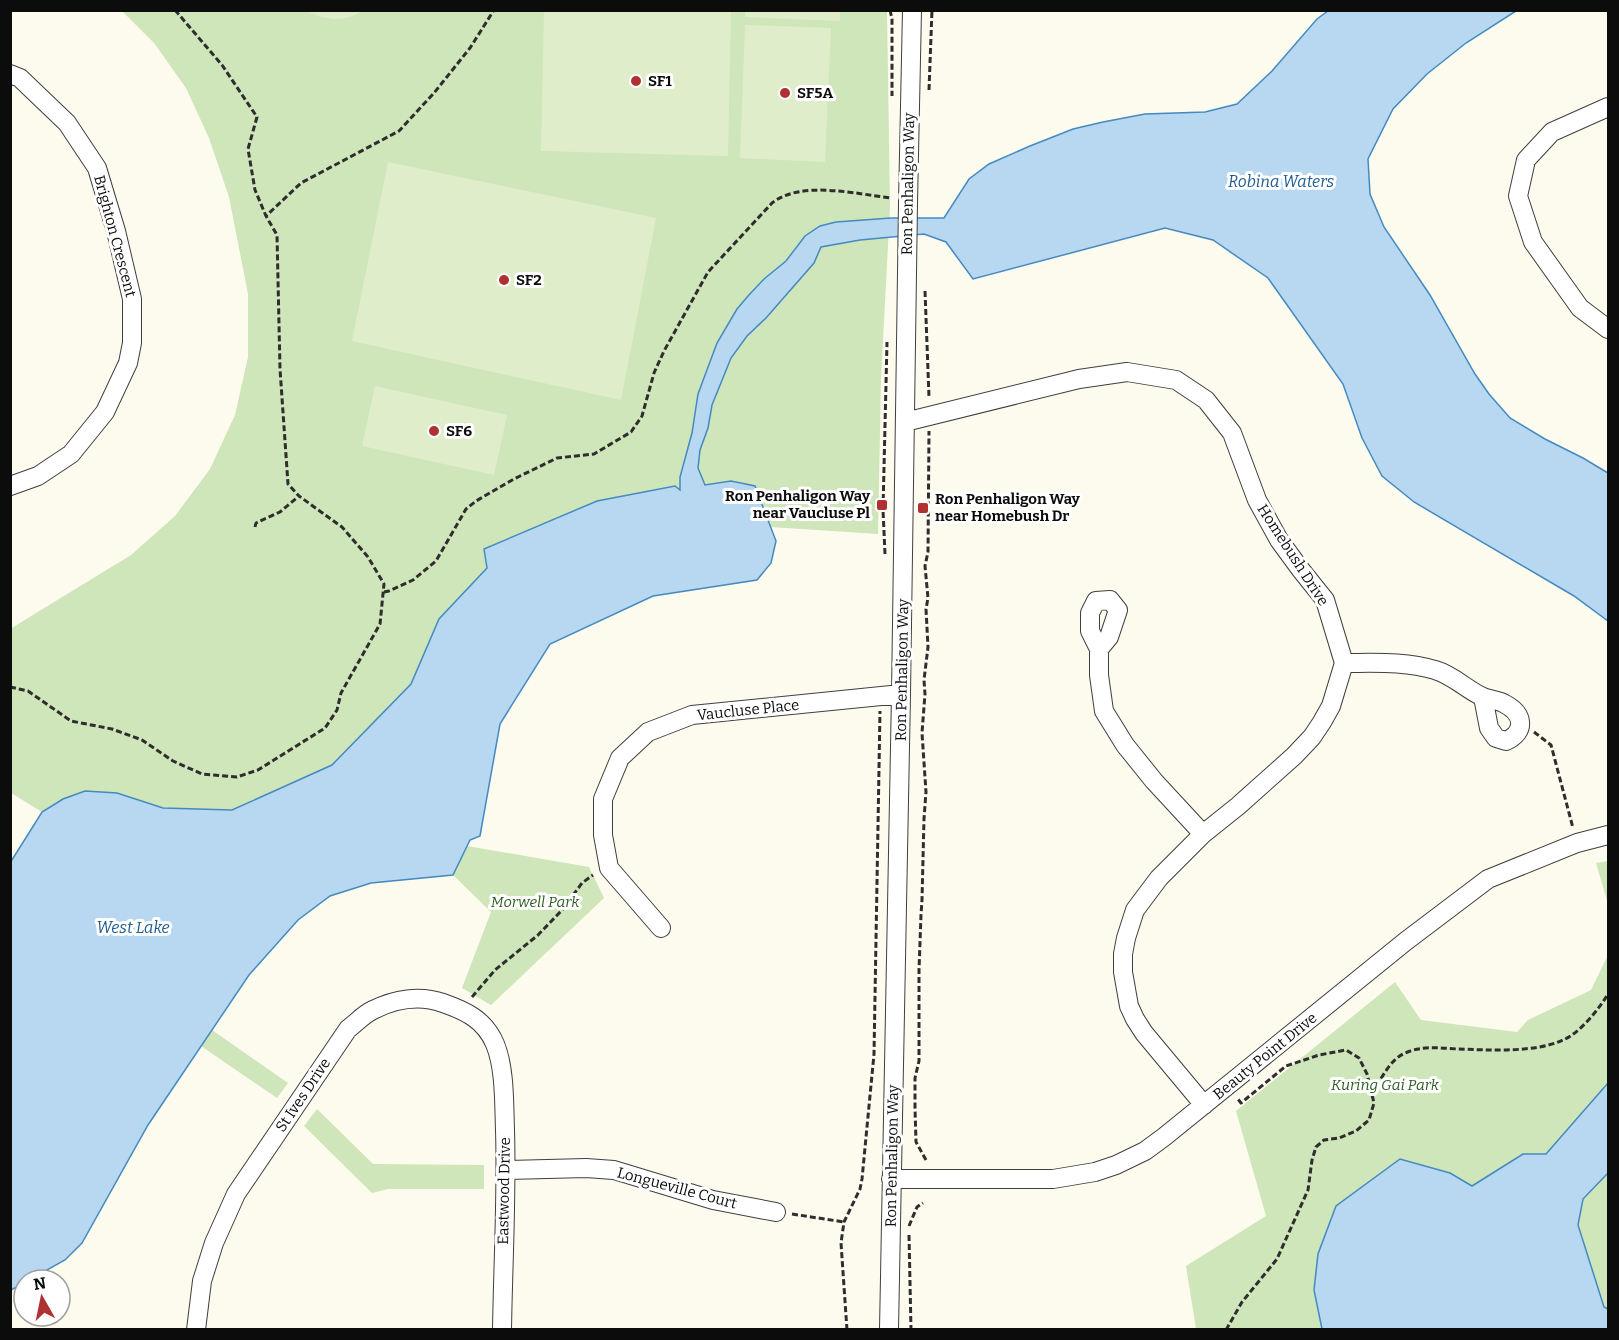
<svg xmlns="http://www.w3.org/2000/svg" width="1619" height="1340" font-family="Bitter,serif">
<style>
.green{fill:#cfe5ba}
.pitch{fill:#e0edcb}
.water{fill:#b7d8f0;stroke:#448ac1;stroke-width:1.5}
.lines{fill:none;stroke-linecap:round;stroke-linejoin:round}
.minor-casing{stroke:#3f3f3f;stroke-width:20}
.path{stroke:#2e2e2e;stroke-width:3;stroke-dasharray:6 3;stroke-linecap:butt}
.minor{stroke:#fff;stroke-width:18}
.poi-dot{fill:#af3132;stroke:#fff;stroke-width:2}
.labels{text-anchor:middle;stroke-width:6;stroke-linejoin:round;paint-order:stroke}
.poi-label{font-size:15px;font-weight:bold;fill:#0c0c0c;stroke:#fff;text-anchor:start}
.street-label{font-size:15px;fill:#0c0c0c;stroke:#fff}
.park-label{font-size:15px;font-style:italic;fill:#2d5e23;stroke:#fff}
.water-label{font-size:16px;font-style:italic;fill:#215d92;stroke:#fff}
</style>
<rect width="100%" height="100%" fill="#fdfbed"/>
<path class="green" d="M122 11H887L890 207 881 379 878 534 771 527 755 486 680 491 675 486 596 501 484 549 487 568 439 619 411 684 332 765 232 810 163 808 117 793 63 799 42 812 11 793 10 629 131 555 175 516 210 469 235 415 248 357V294L229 197 209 138 186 88 154 43Z
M467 846 589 867 604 898 491 1005 462 988 491 912 453 875Z
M1608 861V904L1596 863Z
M1608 955V1083L1546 1154H1523L1472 1186 1450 1173 1318 1254 1314 1290 1323 1329H1196L1186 1266 1266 1216 1236 1111 1395 982 1421 1020 1517 1032 1528 1020 1591 990Z
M212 1030 288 1083 277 1098 201 1046Z
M317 1109 373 1164 484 1165V1189H388L372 1193 304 1126Z
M1608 1173V1309L1604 1307 1578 1226 1583 1199Z"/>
<path class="pitch" d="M306 11 362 10V11C344 23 325 20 306 11Z
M544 11H731L728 156 541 151Z
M745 11H840V21L745 17Z
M745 25 831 28 825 162 740 158Z
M388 162 656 218 621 400 352 341Z
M375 386 507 415 494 475 362 446Z"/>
<path class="water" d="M1328 11H1516L1466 43 1427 74 1393 109 1368 159 1370 194 1384 227 1430 295 1475 374 1489 394 1510 418 1545 439 1583 458 1608 473V621L1574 596 1414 502 1382 476 1362 438 1343 384 1268 278 1213 240 1165 228 973 279 946 242 924 234 860 240 821 247 814 263 766 318 747 336 731 358 712 405 708 428 700 450 698 468 705 485 731 481 755 486 776 541 771 563 757 580 653 596 550 644 500 724 480 836 470 840 453 875 371 883 330 896 298 920 249 975 148 1125 82 1243 65 1260 29 1280H24V1283L11 1290 10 863 42 812 63 799 85 791 117 793 163 808 232 810 332 765 411 684 439 619 487 568 484 549 597 501 675 486 680 490V477L692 433 698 394 717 343 737 309 748 296 764 279 786 261 805 236 820 226 836 222 891 218H944L969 179 989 164 1030 146 1073 129 1103 122 1145 114 1205 112 1237 104 1272 71 1317 19Z
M1608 1083V1173L1583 1199 1578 1225 1604 1307 1608 1309V1329H1322L1314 1290 1318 1254 1336 1206 1400 1159 1450 1173 1472 1186 1523 1154H1546Z"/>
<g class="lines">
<g class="minor-casing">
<path id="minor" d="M10 74 20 78 67 123 97 168 116 231 132 299V343L128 363 105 412 71 454 38 476 10 486
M1608 107 1552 132 1526 160 1518 196 1533 242 1580 308 1608 329
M905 422 1079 379 1127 372 1176 380 1206 400 1232 433 1257 500 1279 540 1301 570 1325 600 1344 663 1331 706 1322 722 1312 737 1294 756 1238 806 1203 834 1159 878 1135 910 1126 938 1123 954V972L1129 1006 1135 1019 1144 1033 1204 1105
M1099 649 1109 637 1118 610 1110 600 1096 601 1090 613V631L1099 649V675L1104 711 1125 745 1154 781 1203 834
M1344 663C1374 663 1406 661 1435 670 1453 675 1467 690 1483 697 1490 700 1499 700 1505 704 1524 714 1526 732 1506 741L1496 738 1489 728 1483 697
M661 928 609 868 603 835V799L620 758 648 732 692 715 901 694
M506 1170 586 1168 614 1170 713 1200 776 1212
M891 1179H1053L1095 1172 1116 1165 1145 1151 1164 1137 1406 941 1488 879 1577 843 1608 835
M196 1330 202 1281 214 1243 236 1194 348 1029C356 1023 364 1014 373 1010 395 999 420 995 443 1003 466 1011 485 1020 495 1044 505 1068 504 1103 505 1130 507 1196 503 1263 502 1330
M889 1330 901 694 908 203 912 10"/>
</g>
<path class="path" d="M175 10 222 65 257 117 248 149 255 190 266 216 301 183 399 131 434 93 470 48 494 10
M890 10 892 19V96
M929 90 932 10
M925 291 929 397
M255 527 256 523 280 512 299 496
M885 554 883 510 887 342
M384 592 389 591 413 580 436 561 466 509 476 501 514 479 557 458 594 454 631 432 642 416 654 373 664 351 708 272 772 203C801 180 856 194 891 198
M10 687 28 691 71 721 112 729 142 740 173 761 202 774 237 777 258 770 325 728 337 710 341 693 380 624 384 584 368 557 342 527 299 496 288 484 280 369 277 235 266 216
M1534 732 1551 745 1573 828
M472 997 495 970 538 935 563 909 582 883 593 875
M1372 1094C1380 1081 1389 1061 1403 1054 1421 1045 1439 1048 1458 1049 1489 1050 1535 1053 1563 1040 1580 1033 1599 1009 1608 994
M926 1160 916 1142 915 1108V1078L919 1061V970L921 915 922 900 924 819 926 792 922 733 925 694 924 680 928 647 926 609 928 598 925 566 928 552 929 431
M792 1214 844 1222
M909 1226 917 1207 923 1203
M909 1235 911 1330
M847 1330 841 1243 844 1222 860 1189 862 1179 874 1054 880 711
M1226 1330 1242 1302 1277 1259 1308 1190 1312 1160 1316 1147 1324 1140 1339 1138 1356 1131 1369 1120 1374 1103 1367 1074 1359 1058 1346 1050 1319 1055 1286 1066 1241 1103 1237 1098"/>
<use href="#minor" class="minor"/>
</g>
<g class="poi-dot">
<circle cx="636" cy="81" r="6"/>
<circle cx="785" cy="93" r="6"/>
<circle cx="504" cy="280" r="6"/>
<circle cx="434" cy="431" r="6"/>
<rect x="876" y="499" width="12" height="12" rx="3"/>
<rect x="917" y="502" width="12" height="12" rx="3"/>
</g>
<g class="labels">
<g class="poi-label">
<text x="648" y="86">SF1</text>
<text x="797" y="98">SF5A</text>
<text x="516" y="285">SF2</text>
<text x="446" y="436">SF6</text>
<text x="870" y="501" text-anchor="end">Ron Penhaligon Way<tspan x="870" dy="17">near Vaucluse Pl</tspan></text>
<text x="935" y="504">Ron Penhaligon Way<tspan x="935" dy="17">near Homebush Dr</tspan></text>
</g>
<g class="street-label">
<text transform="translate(908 184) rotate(-89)" y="5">Ron Penhaligon Way</text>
<text transform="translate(115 236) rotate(75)" y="5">Brighton Crescent</text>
<text transform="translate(1293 555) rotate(57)" y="5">Homebush Drive</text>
<text transform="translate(902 670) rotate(-89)" y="5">Ron Penhaligon Way</text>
<text transform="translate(748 710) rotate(-6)" y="5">Vaucluse Place</text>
<text transform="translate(1265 1056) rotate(-39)" y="5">Beauty Point Drive</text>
<text transform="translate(303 1095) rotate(-56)" y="5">St Ives Drive</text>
<text transform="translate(892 1156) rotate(-89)" y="5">Ron Penhaligon Way</text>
<text transform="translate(677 1188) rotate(15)" y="5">Longueville Court</text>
<text transform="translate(504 1191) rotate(-89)" y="5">Eastwood Drive</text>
</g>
<g class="park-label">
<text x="535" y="907">Morwell Park</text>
<text x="1385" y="1090">Kuring Gai Park</text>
</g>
<g class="water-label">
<text x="1281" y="187">Robina Waters</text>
<text x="133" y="933">West Lake</text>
</g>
</g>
<rect width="1619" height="1340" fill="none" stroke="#0c0c0c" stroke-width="24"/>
<g transform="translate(42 1298) rotate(351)"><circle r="28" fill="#ffffff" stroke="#9e9e9e" stroke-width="1.5"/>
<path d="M0-4.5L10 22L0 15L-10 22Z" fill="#af3132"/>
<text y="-9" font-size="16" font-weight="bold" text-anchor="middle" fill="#0c0c0c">N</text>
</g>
</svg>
